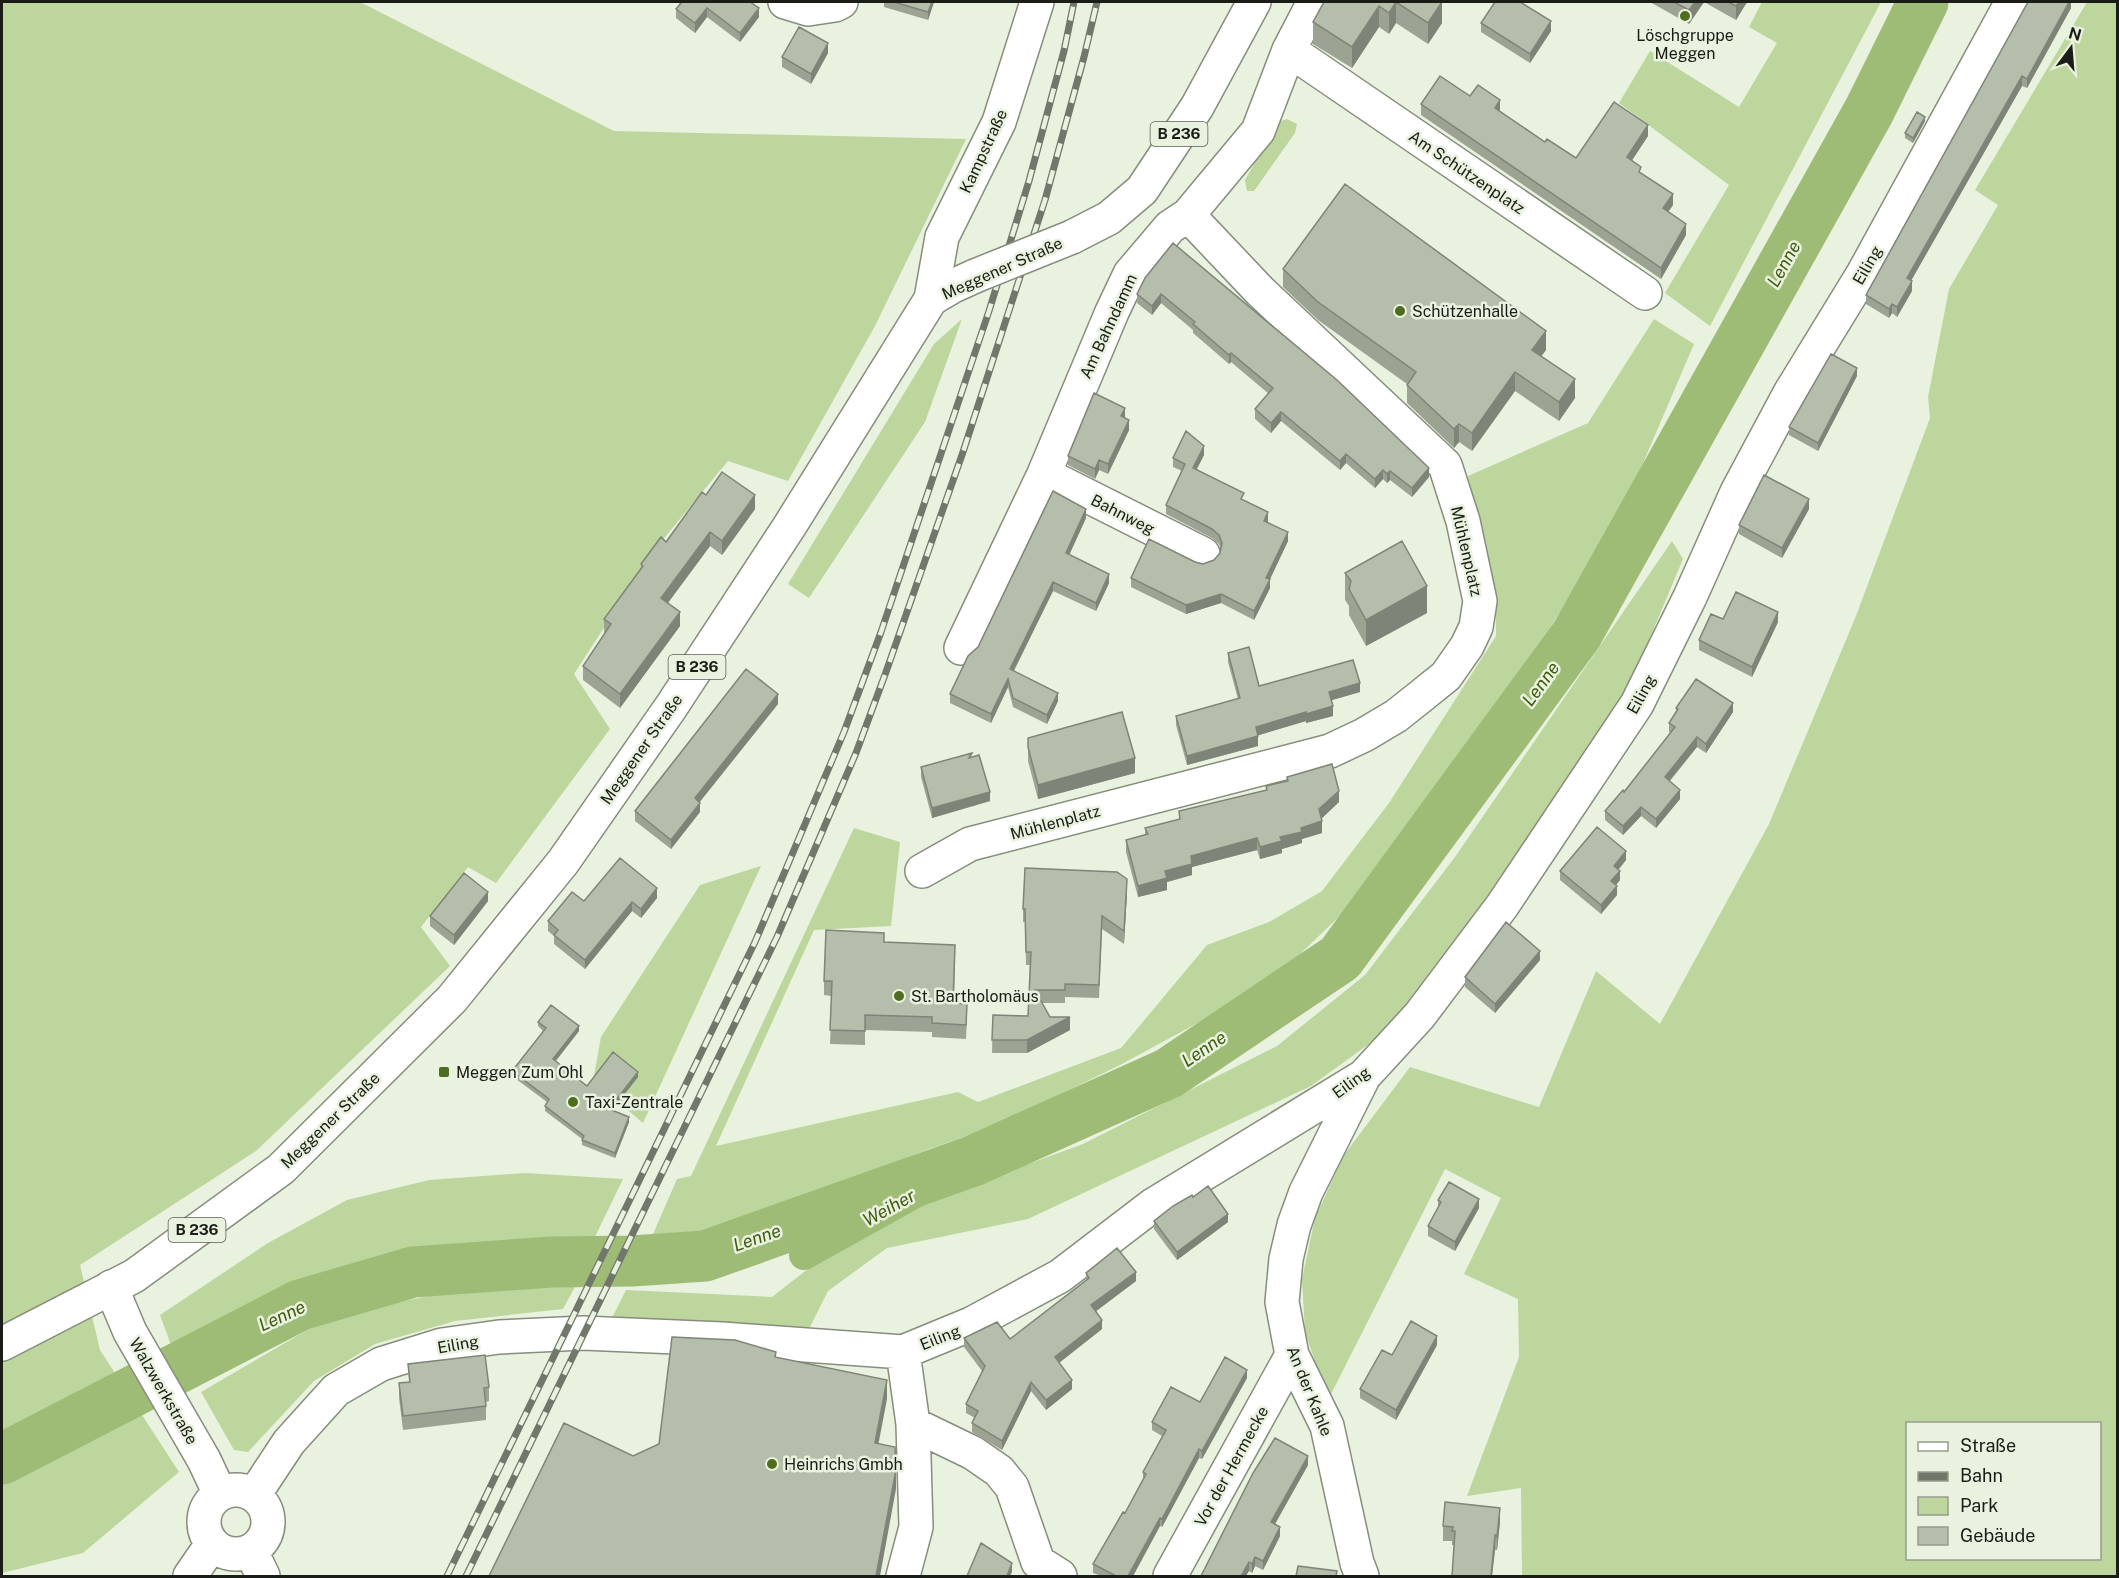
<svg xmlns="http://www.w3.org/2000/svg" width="2119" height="1578" font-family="'Public Sans',sans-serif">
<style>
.green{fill:#bdd69d;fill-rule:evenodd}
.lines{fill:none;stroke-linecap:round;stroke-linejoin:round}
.canal{stroke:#9fbc77;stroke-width:30}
.river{stroke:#9fbc77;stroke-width:51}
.minor-casing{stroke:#868d7c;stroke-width:36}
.major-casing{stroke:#868d7c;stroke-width:36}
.minor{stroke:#fff;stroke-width:33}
.major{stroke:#fff;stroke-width:33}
.rail-casing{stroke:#72776b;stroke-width:7}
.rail{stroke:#e9f2df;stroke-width:4.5;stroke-dasharray:14;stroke-linecap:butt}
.major-bridge-casing{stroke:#868d7c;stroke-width:36;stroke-linecap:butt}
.major-bridge{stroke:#fff;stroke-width:33}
.wall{fill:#9ca393}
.shaded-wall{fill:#7f8478}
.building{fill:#b5bdab;stroke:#7f8478;stroke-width:1.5}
.poi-dot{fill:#506c1f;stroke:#e9f2df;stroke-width:2}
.labels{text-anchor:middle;stroke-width:5;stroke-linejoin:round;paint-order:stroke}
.shield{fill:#e9f2df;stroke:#585d52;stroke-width:1.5}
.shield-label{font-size:15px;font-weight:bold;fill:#1a1d16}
.poi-label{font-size:16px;fill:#1a1d16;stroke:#e9f2df;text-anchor:start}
.street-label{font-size:16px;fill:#1a1d16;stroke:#e9f2df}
.water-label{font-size:18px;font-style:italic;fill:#425b11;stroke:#e9f2df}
</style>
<rect width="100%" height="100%" fill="#e9f2df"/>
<path class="green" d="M2 2H360L614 131 966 139 875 326 788 481 728 461 656 548 574 674 610 729 496 883 468 867 421 927 450 966 256 1151 80 1265 100 1350 179 1472 83 1553 2 1573Z
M1762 2H1881L1710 326 1665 293 1729 185 1619 103 1650 51 1739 107 1777 43 1749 27Z
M2087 2H2117V1576H1522L1521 1488 1467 1496 1519 1357 1518 1299 1464 1274 1501 1198 1445 1169 1328 1400 1305 1332 1302 1279 1315 1218 1344 1155 1410 1067 1539 1107 1596 971 1660 1024 1769 824 1856 616 1930 418 1928 397 1949 289 1998 205 1975 190ZM1908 1424H2100V1558H1908Z
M1287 119 1297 124 1295 133 1254 191H1247L1245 180 1278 122Z
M962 319 925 422 809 598 788 584 934 344Z
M1654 319 1694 344 1614 531 1551 626 1348 908 1268 985 1120 1065 991 1128 929 1149 717 1232 650 1241 677 1179 691 1176 854 828 900 842 891 926 814 930 716 1146 958 1092 978 1102 1121 1048 1207 945 1269 922 1322 891 1389 803 1496 636V595L1468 476 1588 423Z
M1672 541 1683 559 1626 695 1458 940 1387 1031 1311 1086 1028 1219 887 1248 828 1291 809 1329 611 1320 626 1290 772 1297 841 1243 917 1205 1083 1144 1277 1046 1365 975 1455 857Z
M761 866 643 1123 593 1081 601 1037 700 885Z
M525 1173 623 1179 591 1245 435 1252 339 1273 268 1301 175 1356 160 1315 268 1243 347 1200 429 1180Z
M577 1283 563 1309 455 1321 375 1344 314 1381 248 1452 234 1450 201 1392 309 1329 369 1308 464 1289Z"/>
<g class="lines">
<path class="canal" d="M804 1255 973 1161"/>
<path class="river" d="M2 1459 300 1305 413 1272 551 1262 632 1261 705 1256 973 1161 1169 1073 1340 958 1577 634 1869 111 1923 2"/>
<g class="minor-casing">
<path id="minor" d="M785 2 808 9 835 5 841 2
M1289 50 1645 293
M931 299 942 237 999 122 1037 2
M1044 474 1203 554
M961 648 1044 474 1112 312 1130 274 1170 227 1188 215 1258 131 1289 50 1314 2
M922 871 970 844 1330 751 1364 735 1396 716 1420 697 1446 676 1467 646 1476 627 1480 601 1463 521 1445 465 1260 291 1188 215
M111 1287 130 1332 204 1460 220 1494
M903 1352 913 1424 916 1527 903 1576
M913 1424 973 1453 999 1471 1012 1487 1038 1562 1060 1576
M204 1522a32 32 0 1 1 64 0a32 32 0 1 1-64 0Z
M254 1495 289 1442 336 1390 381 1364 442 1345 499 1337 583 1333 722 1339 903 1352 971 1324 1060 1276 1153 1205 1364 1076 1420 1015 1502 906 1637 704 1690 597 1737 492 1790 393 1863 274 2012 2
M251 1551 263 1576
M190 1576 212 1544
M1170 1576 1292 1355
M1362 1576 1357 1563 1327 1426 1292 1355 1282 1302 1286 1259 1294 1225 1306 1192 1364 1076"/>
</g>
<g class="major-casing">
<path id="major" d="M1072 237 1109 218 1142 190 1197 107 1254 2
M2 1344 134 1276 281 1169 452 999 563 862 671 707 789 527 931 299 953 286 975 276"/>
</g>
<use href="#minor" class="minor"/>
<use href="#major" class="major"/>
<g class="rail-casing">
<path id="rail" d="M447 1576 755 942 844 732 881 632 989 311 1029 181 1064 51 1074 2
M466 1576 777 937 856 753 886 672 963 452 1045 200 1084 57 1097 2"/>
</g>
<use href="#rail" class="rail"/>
<g class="major-bridge-casing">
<path id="major-bridge" d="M975 276 1072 237"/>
</g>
<use href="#major-bridge" class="major-bridge"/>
</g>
<path class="wall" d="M677 2H750L759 17 740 42 707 17 695 33 676 18V9L680 4Z
M884 2H934L928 20 884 7Z
M1324 2H1442V23L1428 44 1396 23 1389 34 1379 27 1352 68 1313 44V22Z
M1650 2H1747L1736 20 1704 2 1689 24Z
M2071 2V8L2027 88 2022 86 1911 280 1912 291 1897 317 1892 313 1889 318 1866 304V295Z
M1481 23 1551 31 1530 63 1481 32Z
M828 53 811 84 782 67V57Z
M1470 96 1500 111 1545 142 1576 158 1648 136 1632 160 1641 174 1673 205 1668 212 1686 235 1661 279 1421 115V104Z
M1925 121 1913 143 1905 138V133Z
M1283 269 1546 350 1541 356 1575 398 1559 421 1515 391 1472 451 1459 442 1454 448 1407 403V384L1318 320 1283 287Z
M1145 278 1429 477 1412 497 1390 480 1387 483 1383 479 1375 488 1346 463 1340 470 1281 421 1271 433 1255 419V409L1269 394 1231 362 1229 364 1193 333V330L1161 303 1152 315 1137 303V294Z
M1857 376 1818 451 1789 435V427Z
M1125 417 1129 430 1108 474 1099 470 1095 479 1068 465V456Z
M1204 455 1197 469 1244 501 1268 521V523L1288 541 1270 579V588L1254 620 1221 603 1186 614 1131 587V578L1195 562 1203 564 1214 560 1220 553 1221 549 1219 544 1212 538 1166 514V505L1182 471 1173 467V458Z
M706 495 755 509 722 555 710 546 668 603 680 626 620 708 583 680V666L605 633H604V619L641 568V564L666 542Z
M1809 509 1782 558 1739 534V525Z
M1086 518 1069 555 1109 583 1096 611 1053 591 1014 671 1058 701 1047 724 1013 707 1008 687 991 723 950 703V694Z
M1345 573 1427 613 1366 646 1349 615V606L1345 600Z
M1723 619 1778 622 1752 677 1699 650V640Z
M1228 653 1259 686 1360 692 1331 700 1333 716 1306 723V721L1258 735V746L1187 765 1176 725V716L1238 699 1228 662Z
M778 704 699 802 700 812 671 849 635 821V811Z
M1676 708 1733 712 1706 753 1697 747 1670 781 1680 799 1656 828 1641 816 1623 835 1605 820V811L1624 792 1671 733 1669 732V723L1676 712Z
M1028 738 1135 773 1038 799 1028 761Z
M972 757 990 801 932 818 921 777V767Z
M1287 777 1339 802 1321 819 1322 833 1302 839V843L1282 849V853L1260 859 1257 850 1192 867V875L1167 882V890L1138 897 1126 852V840L1145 835V828L1179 819V811L1266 790V786L1287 781Z
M1626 860 1618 870 1620 880 1616 885 1617 895 1601 914 1560 880V871Z
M1127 892 1124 944 1102 929 1099 998 1065 997V1003H1042L1050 1017 1070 1030 1027 1053H992L993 1015 1028 1016 1030 965H1026L1025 922H1023V909Z
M657 898 641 918 632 911 585 969 554 944V936L548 931V921L584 901Z
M488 901 454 945 430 926V916Z
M884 942 955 959 954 1003 967 1018 966 1039 932 1037V1032L865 1030V1045L830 1044 832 996 824 995V981Z
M1540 960 1495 1013 1465 987V977Z
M538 1022 579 1031 556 1061 587 1086 638 1077 612 1110 629 1122 615 1158 582 1145V1139L545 1111V1106L547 1102 512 1076V1071L543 1031 538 1026Z
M1438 1200 1479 1208 1455 1251 1428 1236V1226L1438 1208Z
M1154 1221 1228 1222 1177 1260 1154 1229Z
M1086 1273 1136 1281 1096 1311 1102 1329 1059 1363 1072 1389 1046 1410 1031 1391 1002 1450 972 1432V1423L975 1418 966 1413V1404L982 1371 964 1347V1338L1010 1339 1086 1281Z
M1437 1345 1396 1420 1360 1398V1389L1392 1355Z
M408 1364 489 1387V1401L486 1402V1420L403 1430 399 1398V1383L409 1382Z
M1247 1378 1202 1459 1199 1458 1162 1527 1160 1526 1133 1576H1101L1093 1573V1564L1125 1513 1143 1479V1472L1162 1436 1152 1430V1422L1200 1402Z
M1308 1465 1275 1524 1280 1536 1263 1570 1255 1566 1252 1573 1249 1571 1201 1576Z
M1500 1522 1497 1550H1495L1492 1576H1452L1454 1545H1452V1541H1443V1526Z"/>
<path class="shaded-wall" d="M932 2H934L928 20V12Z
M1396 2V23L1389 34V13Z
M1442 2V23L1428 44V23Z
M1695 2H1704L1689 24V10Z
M1739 2H1747L1736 20V6Z
M2069 2H2071V8L2027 88V79Z
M1379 6V27L1352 68V47Z
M707 8V17L695 33V23Z
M759 8V17L740 42V33Z
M1551 21V31L1530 63V54Z
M828 43V53L811 84V74Z
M2022 76V86L1907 288V278Z
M1500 100V111L1495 119V108Z
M1925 117V121L1913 143V138Z
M1648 125V136L1627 168V157Z
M1673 194V205L1663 219V208Z
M1686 224V235L1661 279V268Z
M1912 281V291L1897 317V307Z
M1161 294V303L1152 315V306Z
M1892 304V313L1889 318V309Z
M1546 331V350L1532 369V350Z
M1231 353V362L1229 364V355Z
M1857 368V376L1818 451V443Z
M1515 372V391L1472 451V433Z
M1575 379V398L1559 421V402Z
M1125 408V417L1121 426V416Z
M1281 412V421L1271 433V423Z
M1129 420V430L1108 474V464Z
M1459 424V442L1454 448V429Z
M1204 446V455L1193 476V468Z
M1346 454V463L1340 470V461Z
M1099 460V470L1095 479V469Z
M1429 468V477L1412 497V488Z
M1383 470V479L1375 488V479Z
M1390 471V480L1387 483V474Z
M755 495V509L722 555V541Z
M1809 499V509L1782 558V548Z
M1086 509V518L1066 562V553Z
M1268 512V521L1264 530V521Z
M710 532V546L661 612V598Z
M1288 532V541L1270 579V588L1254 620V611L1266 578Z
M1109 574V583L1096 611V603Z
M1053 582V591L1010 678V669Z
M1427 586V613L1366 646V620Z
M1221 594V603L1186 614V605Z
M680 612V626L620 708V694Z
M1778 612V622L1752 677V667Z
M1008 679V687L991 723V714Z
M1360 683V692L1329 701V692Z
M1058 693V701L1047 724V715Z
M778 694V704L695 808V798Z
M1733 703V712L1706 753V744Z
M1333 706V716L1306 723V714Z
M1306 712V721L1256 736V727Z
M1258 736V746L1187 765V756Z
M1697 737V747L1665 786V777Z
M1135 758V773L1038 799V785Z
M1680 790V799L1656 828V819Z
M1339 791V802L1319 821V809Z
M990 792V801L932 818V808Z
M700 803V812L671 849V840Z
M1641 807V816L1623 835V826Z
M1322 821V833L1302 839V843L1282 849V853L1260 859V847L1301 828Z
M1257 838V850L1192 867V875L1167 882V890L1138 897V886L1191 856Z
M1626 851V860L1614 875V866Z
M1620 871V880L1611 891V881Z
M1127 879V892L1124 944V931Z
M1617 886V895L1601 914V905Z
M657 888V898L641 918V909Z
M488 892V901L454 945V935Z
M632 902V911L585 969V960Z
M1540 951V960L1495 1013V1004Z
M1070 1017V1030L1027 1053V1040Z
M579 1026V1031L553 1064V1059Z
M638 1072V1077L609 1114V1109Z
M629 1117V1122L615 1158V1153Z
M1479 1199V1208L1455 1251V1242Z
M1228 1214V1222L1177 1260V1252Z
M1136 1272V1281L1091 1315V1305Z
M1102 1320V1329L1055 1366V1357Z
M1437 1336V1345L1396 1420V1410Z
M1247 1370V1378L1202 1459V1451Z
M887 1380V1399L875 1462V1443Z
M1072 1380V1389L1046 1410V1400Z
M1031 1382V1391L1002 1450V1441Z
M1199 1449V1458L1162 1527V1519Z
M1308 1456V1465L1271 1531V1522Z
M896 1470V1489L880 1576H876Z
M1500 1508V1522L1497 1550V1536Z
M1160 1518V1526L1133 1576H1128Z
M1280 1527V1536L1263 1570V1561Z
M1495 1535V1550L1492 1576H1491Z
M1255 1557V1566L1252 1573V1564Z
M1249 1562V1571L1246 1576H1241Z
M1012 1563V1572L1010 1576H1007Z"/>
<path class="building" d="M682 2H750L759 8 740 33 707 8 695 23 676 9Z
M894 2H932L928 12Z
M1324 2H1442L1428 23 1396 2 1389 13 1379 6 1352 47 1313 22Z
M1495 2H1520L1551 21 1530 54 1481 23Z
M1674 2H1695L1689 10Z
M1728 2H1739L1736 6Z
M2028 2H2069L2027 79 2022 76 1907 278 1912 281 1897 307 1892 304 1889 309 1866 295Z
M799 27 828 43 811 74 782 57Z
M1440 76 1470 96 1478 85 1500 100 1495 108 1545 142 1547 139 1576 158 1614 102 1648 125 1627 157 1641 167 1639 172 1673 194 1663 208 1686 224 1661 268 1421 104Z
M1917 112 1925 117 1913 138 1905 133Z
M1345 184 1546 331 1532 350 1575 379 1559 402 1515 372 1472 433 1459 424 1454 429 1407 385 1416 372 1318 302 1283 269Z
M1173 243 1337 380 1429 468 1412 488 1390 471 1387 474 1383 470 1375 479 1346 454 1340 461 1281 412 1271 423 1255 409 1273 388 1231 353 1229 355 1193 324 1195 322 1161 294 1152 306 1137 294 1145 278Z
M1831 354 1857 368 1818 443 1789 427Z
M1094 393 1125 408 1121 416 1129 420 1108 464 1099 460 1095 469 1068 456Z
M1186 431 1204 446 1193 468 1244 493 1241 499 1268 512 1264 521 1288 532 1266 578 1270 579 1254 611 1221 594 1186 605 1131 578 1149 539 1195 562 1203 564 1214 560 1220 553 1222 543 1219 535 1212 529 1166 505 1185 464 1173 458Z
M722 472 755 495 722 541 710 532 661 598 680 612 620 694 583 666 611 624 604 619 643 566 641 564 661 537 666 542 702 492 706 495Z
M1764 475 1809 499 1782 548 1739 525Z
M1053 491 1086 509 1066 553 1109 574 1096 603 1053 582 1010 669 1058 693 1047 715 1013 698 1008 679 991 714 950 694 968 656 978 647Z
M1402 541 1427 586 1366 620 1349 589 1351 581 1345 573Z
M1736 592 1778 612 1752 667 1699 640 1711 614 1723 619Z
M1249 647 1259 686 1353 660 1360 683 1329 692 1333 706 1306 714V712L1256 727 1258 736 1187 756 1176 716 1240 698 1228 653Z
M746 669 778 694 695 798 700 803 671 840 635 811Z
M1696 679 1733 703 1706 744 1697 737 1665 777 1680 790 1656 819 1641 807 1623 826 1605 811 1623 790 1624 792 1675 727 1669 723 1678 709 1676 708Z
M1122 712 1135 758 1038 785 1028 747V738Z
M972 753 969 758 979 755 990 792 932 808 921 767Z
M1332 764 1339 791 1319 809 1322 821 1301 828 1302 832 1280 837 1282 841 1260 847 1257 838 1191 856 1192 864 1165 871 1167 878 1138 886 1126 840 1148 834 1145 828 1180 819 1179 811 1267 790 1266 786 1288 781 1287 777Z
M1597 827 1626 851 1614 866 1620 871 1611 881 1617 886 1601 905 1560 871Z
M620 858 657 888 641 909 632 902 585 960 554 935 558 930 548 921 572 892 584 901Z
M1025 868 1117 872 1127 879 1124 931 1102 916 1099 985 1065 984V990H1035L1050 1017H1070L1027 1040H992L993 1015 1028 1016 1031 952H1026L1025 909H1023Z
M464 873 488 892 454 935 430 916Z
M1506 922 1540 951 1495 1004 1465 977Z
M826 930 884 933V942L955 945 953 1003 967 1004 966 1025 932 1023V1017L865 1015V1031L830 1030 832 981H824Z
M551 1005 579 1026 553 1059 587 1086 613 1052 638 1072 609 1109 629 1117 615 1153 582 1140 584 1136 545 1106 549 1099 512 1071 546 1028 538 1022Z
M1449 1182 1479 1199 1455 1242 1428 1226 1441 1202 1438 1200Z
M1208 1186 1228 1214 1177 1252 1154 1221 1173 1206 1192 1195 1193 1197Z
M1117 1248 1136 1272 1091 1305 1102 1320 1055 1357 1072 1380 1046 1400 1031 1382 1002 1441 972 1423 978 1411 966 1404 985 1366 964 1338 997 1322 1010 1339 1089 1278 1086 1273Z
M1411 1321 1437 1336 1396 1410 1360 1389 1382 1350 1392 1355Z
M672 1337 735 1340 776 1352 775 1357 887 1380 875 1443 895 1447 896 1470 876 1576H489L564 1423 633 1456 659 1444Z
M485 1355 489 1387 484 1388 486 1406 403 1416 399 1383 410 1382 408 1364Z
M1225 1357 1247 1370 1202 1451 1199 1449 1162 1519 1160 1518 1128 1576H1116L1093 1564 1123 1512 1125 1513 1146 1474 1143 1472 1166 1430 1152 1422 1171 1387 1200 1402Z
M1275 1438 1308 1456 1271 1522 1280 1527 1263 1561 1255 1557 1252 1564 1249 1562 1241 1576H1201L1253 1473Z
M1445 1502 1500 1508 1497 1536 1495 1535 1491 1576H1452L1455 1531H1452L1453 1527 1443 1526Z
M981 1543 1012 1563 1007 1576H967Z
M1298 1566 1337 1571 1336 1576H1296Z"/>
<g class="poi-dot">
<circle cx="1685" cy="16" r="6"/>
<circle cx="1400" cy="311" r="6"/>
<circle cx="899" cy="996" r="6"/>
<rect x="438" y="1066" width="12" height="12" rx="3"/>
<circle cx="573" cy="1102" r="6"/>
<circle cx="772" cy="1464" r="6"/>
</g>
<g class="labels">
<g class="shield">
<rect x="1150.5" y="122" width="57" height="24" rx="4.5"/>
<rect x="668.5" y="655" width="57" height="24" rx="4.5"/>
<rect x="168.5" y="1218" width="57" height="24" rx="4.5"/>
</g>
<g class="shield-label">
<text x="1179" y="139">B 236</text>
<text x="697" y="672">B 236</text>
<text x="197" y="1235">B 236</text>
</g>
<g class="poi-label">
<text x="1685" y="41" text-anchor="middle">Löschgruppe<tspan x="1685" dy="18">Meggen</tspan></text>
<text x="1412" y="317">Schützenhalle</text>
<text x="911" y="1002">St. Bartholomäus</text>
<text x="456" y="1078">Meggen Zum Ohl</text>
<text x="585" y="1108">Taxi-Zentrale</text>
<text x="784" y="1470">Heinrichs Gmbh</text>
</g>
<g class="street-label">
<text transform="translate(983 151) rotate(-65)" y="6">Kampstraße</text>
<text transform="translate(1467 172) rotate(34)" y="6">Am Schützenplatz</text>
<text transform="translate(1867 265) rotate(-60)" y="6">Eiling</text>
<text transform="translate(1002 268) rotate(-24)" y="6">Meggener Straße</text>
<text transform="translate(1108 326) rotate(-65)" y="6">Am Bahndamm</text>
<text transform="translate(1123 514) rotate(27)" y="6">Bahnweg</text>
<text transform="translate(1467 551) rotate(77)" y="6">Mühlenplatz</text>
<text transform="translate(1641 694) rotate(-61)" y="6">Eiling</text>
<text transform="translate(641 749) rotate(-55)" y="6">Meggener Straße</text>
<text transform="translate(1055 822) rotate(-15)" y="6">Mühlenplatz</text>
<text transform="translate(1351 1082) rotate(-36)" y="6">Eiling</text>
<text transform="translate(330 1120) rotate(-44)" y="6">Meggener Straße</text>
<text transform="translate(940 1337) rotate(-22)" y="6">Eiling</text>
<text transform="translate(458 1344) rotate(-10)" y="6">Eiling</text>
<text transform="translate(164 1391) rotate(60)" y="6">Walzwerkstraße</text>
<text transform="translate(1310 1391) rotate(68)" y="6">An der Kahle</text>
<text transform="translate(1231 1466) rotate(-61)" y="6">Vor der Hermecke</text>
</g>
<g class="water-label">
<text transform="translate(1784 264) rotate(-61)" y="6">Lenne</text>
<text transform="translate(1541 684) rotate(-54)" y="6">Lenne</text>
<text transform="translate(1204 1049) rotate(-34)" y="6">Lenne</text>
<text transform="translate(889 1208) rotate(-29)" y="6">Weiher</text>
<text transform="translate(757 1238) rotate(-19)" y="6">Lenne</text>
<text transform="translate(282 1316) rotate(-25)" y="6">Lenne</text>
</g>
</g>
<rect width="2119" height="1578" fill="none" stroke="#1a1d16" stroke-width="6"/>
<rect x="1906" y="1422" width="195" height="138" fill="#e9f2df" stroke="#969d8f" stroke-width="1.5"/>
<rect x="1918" y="1442" width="30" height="9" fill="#ffffff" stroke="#969d8f" stroke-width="1.5"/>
<text x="1960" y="1452" font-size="18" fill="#1a1d16">Straße</text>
<rect x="1918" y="1472" width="30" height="9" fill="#72776b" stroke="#969d8f" stroke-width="1.5"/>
<text x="1960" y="1482" font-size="18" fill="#1a1d16">Bahn</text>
<rect x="1918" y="1497" width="30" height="18" fill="#bdd69d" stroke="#969d8f" stroke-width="1.5"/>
<text x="1960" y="1512" font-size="18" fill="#1a1d16">Park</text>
<rect x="1918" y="1527" width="30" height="18" fill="#b5bdab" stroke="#969d8f" stroke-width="1.5"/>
<text x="1960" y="1542" font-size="18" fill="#1a1d16">Gebäude</text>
<g transform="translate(2071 48) rotate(16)" stroke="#e9f2df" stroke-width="4.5" paint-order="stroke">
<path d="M0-4.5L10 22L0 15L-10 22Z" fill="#1a1d16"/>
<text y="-9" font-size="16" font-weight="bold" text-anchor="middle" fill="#1a1d16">N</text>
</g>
</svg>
